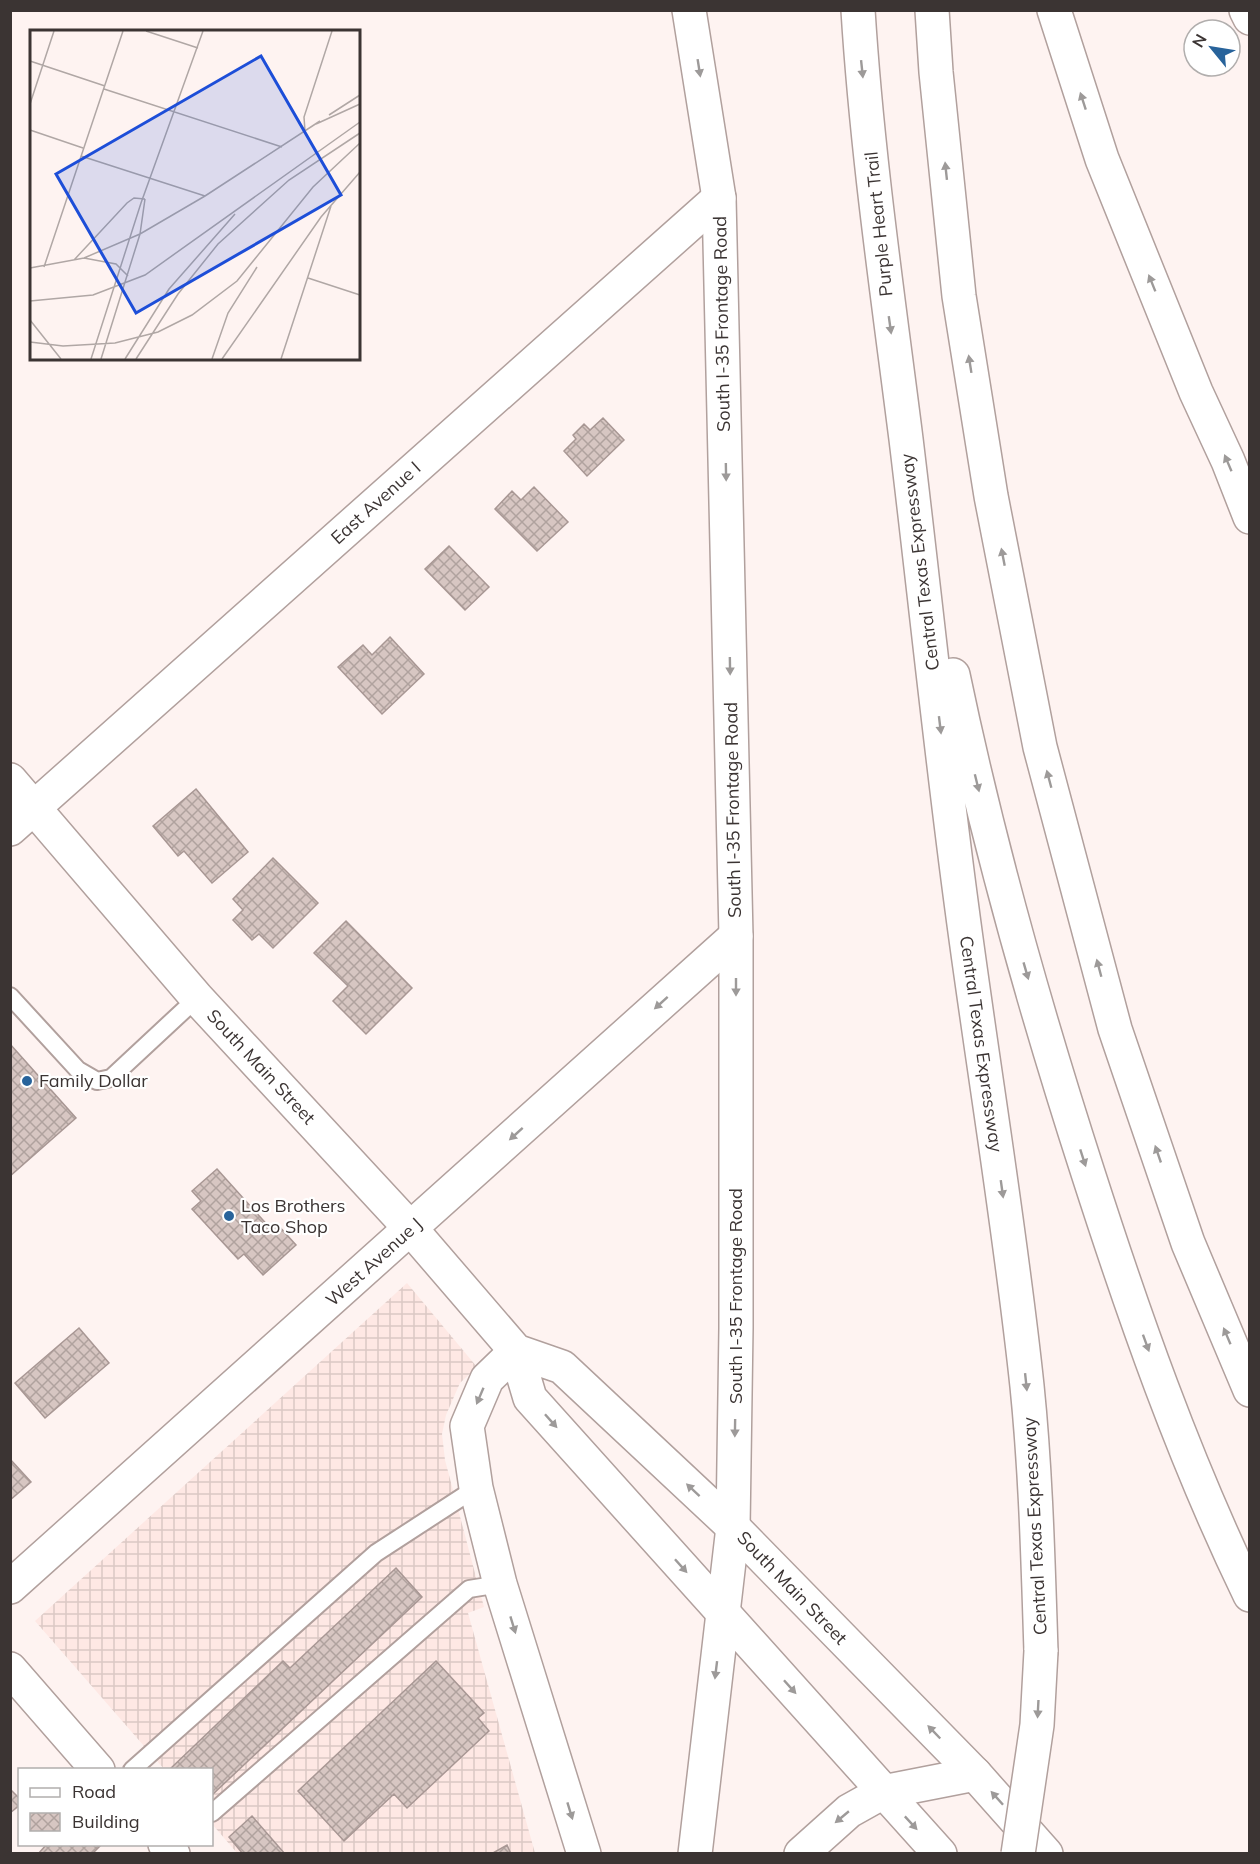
<svg xmlns="http://www.w3.org/2000/svg" width="1260" height="1864" font-family="Mulish,sans-serif">
<style>
.industrial{fill:url(#industrial-grid)}
.building{fill:url(#building-cross-hatch);stroke:#a89794;stroke-width:1.5}
.lines{fill:none;stroke-linecap:round;stroke-linejoin:round}
.lane-casing{stroke:#b1a09d;stroke-width:20}
.street-casing{stroke:#b1a09d;stroke-width:36}
.secondary-casing{stroke:#b1a09d;stroke-width:36}
.primary-casing{stroke:#b1a09d;stroke-width:36}
.highway-casing{stroke:#b1a09d;stroke-width:36}
.lane{stroke:#fff;stroke-width:16}
.street{stroke:#fff;stroke-width:33}
.secondary{stroke:#fff;stroke-width:33}
.primary{stroke:#fff;stroke-width:33}
.highway{stroke:#fff;stroke-width:33}
.highway-bridge-casing{stroke:#b1a09d;stroke-width:36;stroke-linecap:butt}
.highway-bridge{stroke:#fff;stroke-width:33}
.oneway{fill:#9d9a99}
.poi-dot{fill:#28639b;stroke:#fff;stroke-width:2}
.labels{text-anchor:middle;stroke-width:4.5;stroke-linejoin:round;paint-order:stroke}
.street-label{font-size:18px;fill:#3b3433;stroke:#fff}
.poi-label{font-size:18px;fill:#3b3433;stroke:#fff;text-anchor:start}
.inset-road{fill:none;stroke:#b0a7a5;stroke-width:1.5}
.view{fill:#1d4ed8;fill-opacity:0.15;stroke:#1d4ed8;stroke-width:3}
.inset-edge{fill:none;stroke:#3b3433;stroke-width:3}
</style>
<defs>
<pattern id="industrial-grid" width="8" height="8" patternUnits="userSpaceOnUse" patternTransform="scale(1.5)"><rect width="8" height="8" fill="#fee8e4"/><path d="M0 4h8M4 0v8" fill="none" stroke="#dbc8c4"/></pattern>
<pattern id="building-cross-hatch" width="8" height="8" patternUnits="userSpaceOnUse" patternTransform="scale(1.5)"><rect width="8" height="8" fill="#d7c6c2"/><path d="M0 0l8 8M0 8l8-8" fill="none" stroke="#b0a29e"/></pattern>
</defs>
<rect width="100%" height="100%" fill="#fef3f1"/>
<path class="industrial" d="M407 1283 477 1367 460 1383 446 1415 442 1434 445 1460 484 1607 468 1613 535 1853H237L212 1824V1770L164 1769 35 1621Z"/>
<path class="building" d="M603 418 624 440 587 476 564 451 576 439 573 435 584 424 590 430Z
M534 487 568 522 537 551 495 509 512 491 521 500Z
M449 546 489 587 465 610 425 569Z
M390 637 424 674 382 714 338 667 363 645 372 655Z
M196 789 248 852 212 883 184 851 178 856 153 826Z
M273 858 318 903 273 948 259 934 252 940 233 920 243 910 233 899Z
M346 921 412 988 366 1034 333 1001 348 986 314 953Z
M10 1044 76 1118 10 1176Z
M217 1169 271 1229 276 1223 296 1245 263 1275 244 1254 238 1259 192 1209 201 1201 192 1191Z
M79 1328 109 1363 45 1418 15 1383Z
M10 1459 31 1482 10 1500Z
M396 1568 422 1597 212 1795V1770L170 1769 283 1661 290 1668Z
M436 1661 484 1713 478 1718 489 1731 407 1808 394 1794 344 1841 298 1791Z
M10 1789 20 1799V1805L10 1813Z
M252 1816 285 1854H243L229 1837Z
M47 1844H100L101 1845 92 1854H38Z
M507 1845 511 1854H491Z"/>
<g class="lines">
<g class="lane-casing">
<path id="lane" d="M10 996 78 1070 97 1081 111 1078 197 998
M132 1770 376 1553 476 1488
M212 1813 469 1589 500 1584"/>
</g>
<g class="street-casing">
<path id="street" d="M10 829 719 198
M516 1351 487 1379 467 1426 476 1488 500 1584 584 1854
M10 1587 736 936
M10 1669 98 1770
M165 1844 173 1854"/>
</g>
<g class="secondary-casing">
<path id="secondary" d="M689 10 719 198 736 936V1328L733 1527 695 1854
M1246 10 1250 18
M801 1854 849 1811 883 1792 975 1774"/>
</g>
<g class="primary-casing">
<path id="primary" d="M10 780 197 998 411 1229 516 1351 530 1398 940 1854
M516 1351 562 1367 733 1527 975 1774 1046 1854"/>
</g>
<g class="highway-casing">
<path id="highway" d="M858 10C867 154 888 297 906 439 925 596 941 753 962 909 983 1068 1010 1226 1027 1386 1036 1474 1038 1562 1041 1651
M932 10 936 72 959 296 991 496 1040 747 1115 1029 1188 1243 1250 1390
M1054 10 1102 159 1196 392 1228 461 1250 517
M953 675C988 843 1035 1009 1088 1173 1134 1316 1184 1459 1250 1595"/>
</g>
<use href="#lane" class="lane"/>
<use href="#street" class="street"/>
<use href="#secondary" class="secondary"/>
<use href="#primary" class="primary"/>
<use href="#highway" class="highway"/>
<g class="highway-bridge-casing">
<path id="highway-bridge" d="M1018 1854 1037 1725 1041 1651"/>
</g>
<use href="#highway-bridge" class="highway-bridge"/>
</g>
<defs><path id="oneway-solid" d="M-6-.8H1V-3.2L6.5 0L1 3.2V.8H-6Z" transform="scale(1.5)"/></defs>
<g class="oneway">
<use href="#oneway-solid" transform="translate(699 68) rotate(81)"/>
<use href="#oneway-solid" transform="translate(862 69) rotate(84)"/>
<use href="#oneway-solid" transform="translate(1083 101) rotate(-108)"/>
<use href="#oneway-solid" transform="translate(946 171) rotate(-96)"/>
<use href="#oneway-solid" transform="translate(1152 283) rotate(-112)"/>
<use href="#oneway-solid" transform="translate(890 325) rotate(82)"/>
<use href="#oneway-solid" transform="translate(970 364) rotate(-99)"/>
<use href="#oneway-solid" transform="translate(1228 463) rotate(-113)"/>
<use href="#oneway-solid" transform="translate(726 472) rotate(89)"/>
<use href="#oneway-solid" transform="translate(1003 557) rotate(-101)"/>
<use href="#oneway-solid" transform="translate(730 666) rotate(89)"/>
<use href="#oneway-solid" transform="translate(940 725) rotate(83)"/>
<use href="#oneway-solid" transform="translate(1049 779) rotate(-105)"/>
<use href="#oneway-solid" transform="translate(977 783) rotate(76)"/>
<use href="#oneway-solid" transform="translate(1099 968) rotate(-105)"/>
<use href="#oneway-solid" transform="translate(1026 971) rotate(74)"/>
<use href="#oneway-solid" transform="translate(736 987) rotate(90)"/>
<use href="#oneway-solid" transform="translate(661 1003) rotate(138)"/>
<use href="#oneway-solid" transform="translate(516 1134) rotate(138)"/>
<use href="#oneway-solid" transform="translate(1158 1154) rotate(-109)"/>
<use href="#oneway-solid" transform="translate(1083 1158) rotate(72)"/>
<use href="#oneway-solid" transform="translate(1002 1189) rotate(82)"/>
<use href="#oneway-solid" transform="translate(1227 1336) rotate(-113)"/>
<use href="#oneway-solid" transform="translate(1146 1343) rotate(70)"/>
<use href="#oneway-solid" transform="translate(1026 1382) rotate(84)"/>
<use href="#oneway-solid" transform="translate(480 1396) rotate(113)"/>
<use href="#oneway-solid" transform="translate(551 1421) rotate(48)"/>
<use href="#oneway-solid" transform="translate(735 1428) rotate(91)"/>
<use href="#oneway-solid" transform="translate(693 1490) rotate(-137)"/>
<use href="#oneway-solid" transform="translate(681 1566) rotate(48)"/>
<use href="#oneway-solid" transform="translate(513 1625) rotate(73)"/>
<use href="#oneway-solid" transform="translate(716 1670) rotate(97)"/>
<use href="#oneway-solid" transform="translate(790 1687) rotate(48)"/>
<use href="#oneway-solid" transform="translate(1038 1709) rotate(93)"/>
<use href="#oneway-solid" transform="translate(934 1732) rotate(-134)"/>
<use href="#oneway-solid" transform="translate(997 1798) rotate(-132)"/>
<use href="#oneway-solid" transform="translate(570 1811) rotate(73)"/>
<use href="#oneway-solid" transform="translate(842 1817) rotate(140)"/>
<use href="#oneway-solid" transform="translate(911 1823) rotate(47)"/>
</g>
<g class="poi-dot">
<circle cx="27" cy="1081" r="6"/>
<circle cx="229" cy="1216" r="6"/>
</g>
<g class="labels">
<g class="street-label">
<text transform="translate(879 224) rotate(-96)" y="6">Purple Heart Trail</text>
<text transform="translate(722 324) rotate(-91)" y="6">South I-35 Frontage Road</text>
<text transform="translate(376 503) rotate(-42)" y="6">East Avenue I</text>
<text transform="translate(920 562) rotate(-97)" y="6">Central Texas Expressway</text>
<text transform="translate(733 810) rotate(-91)" y="6">South I-35 Frontage Road</text>
<text transform="translate(981 1044) rotate(82)" y="6">Central Texas Expressway</text>
<text transform="translate(261 1067) rotate(47)" y="6">South Main Street</text>
<text transform="translate(374 1262) rotate(-42)" y="6">West Avenue J</text>
<text transform="translate(736 1296) rotate(-90)" y="6">South I-35 Frontage Road</text>
<text transform="translate(1035 1526) rotate(-93)" y="6">Central Texas Expressway</text>
<text transform="translate(792 1588) rotate(46)" y="6">South Main Street</text>
</g>
<g class="poi-label">
<text x="39" y="1087">Family Dollar</text>
<text x="241" y="1212">Los Brothers<tspan x="241" dy="21">Taco Shop</tspan></text>
</g>
</g>
<g transform="translate(30 30)">
<rect width="330" height="330" fill="#fef3f1"/>
<path class="inset-road" d="M116 1 168 18M0 31 75 56M74 59 252 117M0 74 24 1M299 85 330 65M286 94 330 74M0 100 53 118M275 101 274 87 302 1M51 126 175 166M54 228 110 204 175 166 290 91M44 230 97 173 104 168 115 169M14 237 93 1M0 238 54 228 86 234 98 246M278 248 330 265M0 271 63 265 115 245 330 92M0 290 31 329M0 312 33 316 85 313 128 302 162 285 207 251 283 157 330 113M61 329 111 173 173 1M71 329 110 204 115 169M95 329 139 259 205 184M106 329 148 264 188 214 259 150 330 103M182 329 198 283 227 237M192 329 291 187 330 142M251 329 301 176"/>
<path class="view" d="M231 26 311 165 106 283 26 144Z"/>
<rect width="330" height="330" class="inset-edge"/>
</g>
<rect width="1260" height="1864" fill="none" stroke="#3b3433" stroke-width="24"/>
<rect x="18" y="1768" width="195" height="78" fill="#ffffff" stroke="#b1aead" stroke-width="1.5"/>
<rect x="30" y="1788" width="30" height="9" fill="#ffffff" stroke="#b1aead" stroke-width="1.5"/>
<text x="72" y="1798" font-size="18" fill="#3b3433">Road</text>
<rect x="30" y="1813" width="30" height="18" fill="url(#building-cross-hatch)" stroke="#b1aead" stroke-width="1.5"/>
<text x="72" y="1828" font-size="18" fill="#3b3433">Building</text>
<g transform="translate(1212 48) rotate(300)"><circle r="28" fill="#ffffff" stroke="#b1aead" stroke-width="1.5"/>
<path d="M0-4.5L10 22L0 15L-10 22Z" fill="#28639b"/>
<text y="-9" font-size="16" font-weight="bold" text-anchor="middle" fill="#3b3433">N</text>
</g>
</svg>
